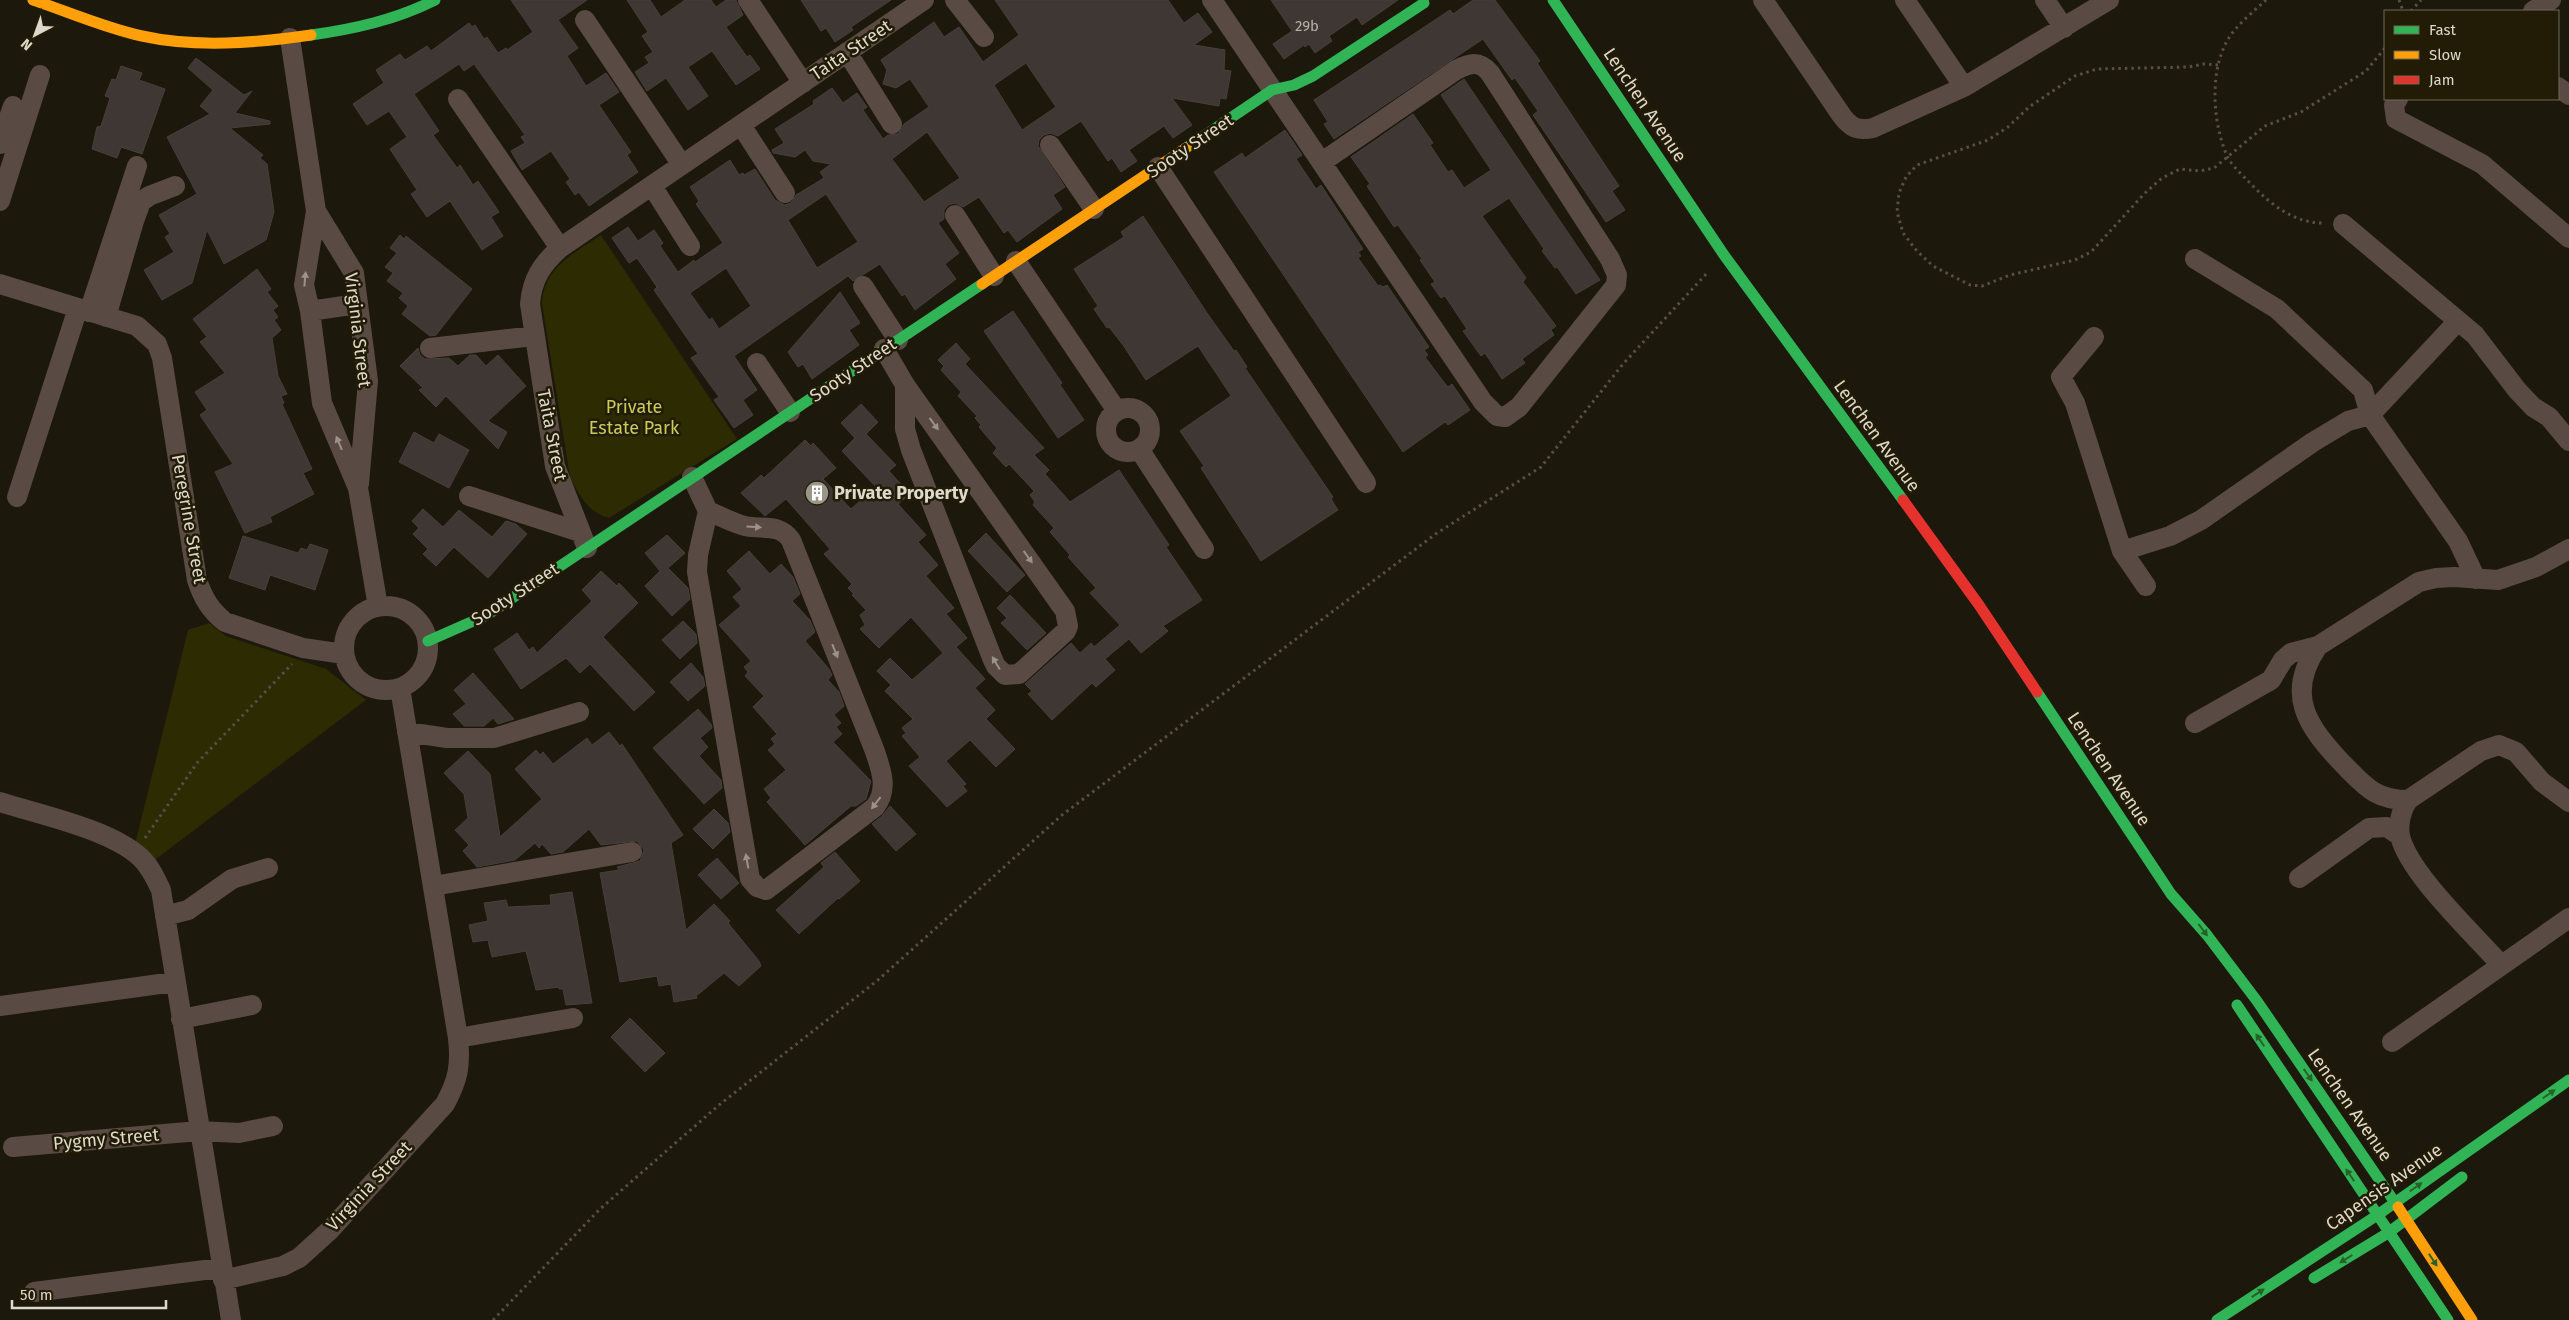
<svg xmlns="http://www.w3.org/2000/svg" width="2569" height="1320" font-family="'Fira Sans',sans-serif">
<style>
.green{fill:#2c2b02}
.building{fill:#3e3733;stroke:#463f3c;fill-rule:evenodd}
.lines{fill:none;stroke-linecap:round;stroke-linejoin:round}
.path{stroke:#584e47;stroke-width:3;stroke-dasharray:2.5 4;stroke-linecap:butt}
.street{stroke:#5a4a44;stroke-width:20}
.fast{stroke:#30b455;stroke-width:11}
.slow{stroke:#ff9f0a;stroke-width:11}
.jam{stroke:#e5322d;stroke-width:11}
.oneway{fill:#9c9288}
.oneway2{fill:#28602a}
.labels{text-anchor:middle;stroke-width:5;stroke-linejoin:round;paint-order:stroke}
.number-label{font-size:15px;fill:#b5b0a6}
.street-label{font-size:18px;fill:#ddd9cc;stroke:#221c06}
.park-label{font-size:18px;fill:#cacc5a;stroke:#221c06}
.poi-label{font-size:18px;font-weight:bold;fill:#ddd9cc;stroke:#221c06;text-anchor:start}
</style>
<rect width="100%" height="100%" fill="#1c180c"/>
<path class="green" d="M601 235 737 439 609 518C587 512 580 496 570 477L542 304C543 268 574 253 601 235Z
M209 623 226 636 326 669 366 700 152 862 135 844 188 630Z"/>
<path class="building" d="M511 0H587L558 20 578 48 567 56 586 86 606 73 619 92 599 105 631 152 627 155 638 172 589 206 579 192 575 195 566 182 570 179 551 151 522 170 511 151 525 143 521 137 525 135 474 64 464 71 459 64 414 94 439 131 433 135 457 168 460 165 473 185 478 181 499 212 491 217 503 236 482 250 450 201 427 217 411 194 417 190 390 149 407 137 389 111 367 125 353 104 384 83 376 70 400 54 405 60 427 46 431 51 469 23 472 27 475 25 484 39 487 37 498 53 506 48 507 50 533 32Z
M627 0H650L661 17 685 0H711L716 7 726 0H736L743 15 726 27 747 57 750 55 760 69 736 85 712 51 688 67 708 96 688 110 666 78 647 91 635 72 649 63 645 57 653 52 642 36 648 32Z
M801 0H891L851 27 853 30 835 42 826 28 821 31Z
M995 0H1168L1184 23 1198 13 1212 32 1194 45 1225 50 1224 70 1231 71 1226 99 1220 98 1219 106 1172 98 1192 125 1173 138 1164 126 1129 150 1137 161 1121 172 1112 158 1108 161 1081 121 1058 136 1050 133 1044 135 1039 140 1038 146 1065 187 1053 195 1062 209 1017 242 1008 230 1004 233 979 197 963 207 955 203 948 205 944 210V219L938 223 959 253 945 264 956 279 915 310 905 294 902 296 880 264 853 281 848 276 734 356 757 390 743 400 753 415 734 428 714 400 719 397 691 358 698 354 654 290 657 287 637 258 629 263 612 238 628 227 638 241 654 230 663 243 660 246 678 272 694 260 695 262 723 243 696 204 699 201 690 187 730 160 739 175 743 173 744 175 755 169 775 200 785 205 791 203 796 195 824 178 820 172 831 164 813 161 805 150 795 157 773 153 772 150 784 143 775 129 814 104 813 101 832 88 843 103 857 93 867 107 863 110 883 139 888 135 898 134 904 124 929 107 910 79 896 88 883 84 887 70 881 60 934 22 944 37 959 27 983 62 1019 35ZM1026 63 1056 107 1022 130 994 85ZM927 132 960 178 924 202 892 159ZM826 194 858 242 817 268 788 220ZM726 268 751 306 719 329 712 318 709 320 690 293Z
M1271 0H1398L1362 25 1357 17 1329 36 1332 41 1315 53 1309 44 1305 47 1304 45 1284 59 1273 44 1292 31Z
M1473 0H1495L1540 61 1537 63 1619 186 1612 191 1625 210 1606 222 1533 115 1538 111 1515 78 1512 80 1483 39 1337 137 1334 139 1324 124 1328 122 1314 100 1450 10 1453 14Z
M196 58 244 95 252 91 235 113 270 121V124L230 128 263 155 260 158 267 164 274 212 266 240 224 264 207 230 192 283 162 300 144 270 174 252 165 237 170 234 159 215 197 194 167 137 210 114 200 106 213 90 188 68Z
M121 66 142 73 139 80 165 89 142 154 121 147 117 158 92 149 97 127 101 126 110 98 105 96 112 79 116 80Z
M1464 79 1600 280 1576 294 1557 267 1555 268 1542 251 1544 249 1509 198 1482 216 1526 278 1523 282 1556 326 1551 330 1554 335 1522 359 1525 363 1502 379 1485 353 1481 356 1463 331 1467 329 1445 296 1441 298 1431 284 1435 282 1420 260 1422 259 1398 225 1394 227 1367 186 1370 184 1351 157 1413 114 1433 143 1430 145 1448 172 1452 170 1464 188 1491 170 1441 95Z
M1285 130 1302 155 1296 159 1316 189 1321 185 1363 249 1358 252 1361 256 1358 258 1378 286 1380 285 1383 287 1387 285 1429 347 1424 350 1428 355 1425 357 1446 385 1448 387 1452 384 1470 410 1448 425 1445 422 1403 452 1214 172 1242 153 1245 158Z
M1143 216 1207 313 1234 351 1236 350 1247 367 1245 368 1333 497 1331 499 1338 510 1261 561 1201 468 1204 466 1180 431 1231 396 1230 394 1198 346 1146 380 1123 345 1109 327 1107 328 1094 309 1098 306 1074 269 1124 237 1121 232Z
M400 235 404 239 406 236 472 289 436 335 430 336 402 314 408 306 399 298 403 293 387 281 393 273 385 267 397 253 390 248Z
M257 269 271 289 267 292 278 306 273 310 278 317 274 320 281 330 272 338 278 376 287 394 281 396 284 403 282 404 312 469 303 473 314 494 270 517 272 522 245 533 215 472 233 464 200 415 207 410 195 392 225 373 200 342 207 337 193 319Z
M840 292 860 323 849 330 859 345 812 379 803 364 798 367 788 352Z
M1013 311 1062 383 1060 385 1084 420 1058 438 984 331Z
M956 343 970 359 965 364 1044 448 1034 455 1049 470 1045 474 1070 502 1119 470 1169 545 1166 547 1202 600 1163 626 1168 631 1141 653 1129 639 1105 659 1115 670 1096 687 1092 683 1052 720 1028 694 1032 691 1025 684 1071 643 1080 653 1091 643 1094 647 1120 625 1090 593 1096 588 1068 557 1070 555 1050 532 1054 528 1033 505 1035 502 1030 495 1034 491 1009 464 1006 467 993 453 997 448 979 427 981 425 975 418 977 416 958 396 961 392 941 370 944 366 938 360Z
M418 348 420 355 425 359 449 358 458 366 470 355H476L486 366 498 355 526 386 488 421 507 432 498 449 446 396 436 407 419 390 423 388 400 366Z
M861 404 878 422 866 434 896 465 889 471 910 494 898 504 926 535 918 542 938 565 926 576 954 608 946 614 967 638 956 647 985 679 975 688 995 710 986 719 1015 749 996 767 970 740 946 761 966 784 963 786 967 791 947 807 909 766 920 757 902 736 906 733 902 728 913 719 885 691 891 685 877 671 890 658 912 680 943 653 911 617 879 648 860 629 865 625 860 615 866 610 852 595 854 594 848 588 852 584 824 554 830 549 786 499 765 516 741 493 761 475 764 478 805 440 811 446 813 443 836 468 823 479 851 509 876 487 842 451 855 438 841 423Z
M414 432 434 443 439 434 469 450 449 488 399 462Z
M423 509 443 527 459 510 492 537 506 521 516 524 527 534 488 578 454 547 436 566 423 554 428 549 413 534 419 528 412 521Z
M986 533 1025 575 1007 592 968 551Z
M667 535 685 553 668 568 688 588 690 599 672 616 645 586 660 571 645 553Z
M243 536 298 553 301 548 307 550 310 544 328 550 315 590 270 575 265 590 229 578Z
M749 551 770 574 781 564 793 577 800 594 792 601 810 620 815 632 805 641 829 669 832 675 828 680 839 692 844 706 834 715 841 723 836 727 842 734 833 742 871 781 866 799 856 806H851L805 845 767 802 771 798 764 789 786 770 768 750 775 744 771 739 777 734 753 707 764 696 745 676 748 672 744 667 751 661 719 625 741 606 733 597 742 589 727 571Z
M601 571 617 586 619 583 638 603 603 637 655 692 634 711 590 664 580 673 566 658 521 689 494 649 517 633 529 650 533 647 537 653 592 601 582 590Z
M1010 595 1046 633 1027 650 1001 623 1007 618 997 608Z
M683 621 696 634 697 643 680 659 662 640Z
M691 663 703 677 705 686 688 701 670 682Z
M473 673 514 719 498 724 493 718 484 726H464L453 714 466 704 454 690Z
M698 709 711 724 712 728 700 738 708 747 699 756 721 780 722 788 704 804 653 748Z
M609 732 620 746 622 744 683 835 671 843 686 930 714 904 730 921 728 923 759 961 761 966 739 986 724 973 696 996 697 998 674 1002 671 984 659 986 657 976 620 982 600 873 619 870 617 867 640 861 644 850 637 841 601 845 589 829 563 852 551 854 542 844 539 848 535 843 515 860 477 867 463 851 469 845 455 830 468 818 464 794 444 773 468 751 490 774 500 837 542 799 515 769 536 750 540 755 543 752 553 764 587 738 592 745Z
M890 806 916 834 896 851 872 824 882 816Z
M714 809 728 823 730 832 713 849 693 829Z
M835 852 860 881 839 899 838 898 799 934 776 910 824 867 821 863Z
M717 858 739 883 721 899 698 875Z
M572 892 592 1003 566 1005 563 989H559V987L536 990 526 951 492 957 488 940 473 942 469 925 488 921 484 903 506 900 508 907 551 905 550 895Z
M630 1018 665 1053 645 1072 611 1037Z"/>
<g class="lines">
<path class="path" d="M2266 0C2253 12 2236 25 2227 41 2209 74 2213 123 2227 156 2231 164 2240 173 2246 179 2267 201 2291 223 2323 223
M2399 0 2403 11
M2411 11 2421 0
M2218 65 2204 64 2188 67 2097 69 2075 76 2029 107 2008 127 1988 140 1917 165 1906 177 1899 193 1897 212 1903 233 1917 251 1933 266 1970 285 1982 286 2010 275 2075 260 2091 252 2144 194 2162 178 2180 169 2200 171 2214 168 2265 126 2301 112 2366 71 2385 48
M145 838 197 763 292 664
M493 1320 600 1209 719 1105 878 980 1062 815 1437 533 1541 467 1623 364 1708 272"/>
<path class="street" d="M748 0 803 83
M955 0 984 37
M1212 0 1483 402 1497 416 1505 417 1519 407 1616 285 1617 275 1610 259 1490 73C1479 60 1470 63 1456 70L1322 162
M1763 0 1842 116C1851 128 1858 131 1873 128L1964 87 2109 0
M1905 0 1964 87
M2045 0 2064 28
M2533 11 2551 0
M585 20 682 165
M290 38 316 211 304 285 310 311 322 403 358 488 378 607
M847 52 892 124
M2558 87 2569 95
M458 99 560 248
M2398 99 2394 105 2396 119 2482 164 2569 238
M741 125 785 193
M0 144 13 106
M1050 145 1094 209
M1158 167 1366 483
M652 186 690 246
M0 201 40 75
M316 211 354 273 368 381 359 484
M955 215 994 276
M2343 224 2475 335 2517 390 2533 407 2549 417 2569 441
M2195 259 2277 309 2363 390 2370 415 2458 541 2476 579
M1016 261 1117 411
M0 284 137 326 157 344 162 358 197 580C203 598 210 610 225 622L303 648 344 654
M863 286 898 340
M310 311 357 304
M89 312 137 166
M106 317 134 221 141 202 149 196 175 186
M2094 337 2061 377 2075 403 2122 551 2146 586
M430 348 534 336
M884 349 905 385 1065 611 1068 626 1066 631 1019 674 1005 675 996 666 993 660 911 450 905 429V385
M757 363 790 412
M1106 430a22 22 0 1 1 44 0a22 22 0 1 1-44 0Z
M1139 449 1204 549
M692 477 708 511 698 555 697 572 750 879 757 887 766 890 875 807C889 789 881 769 874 749L791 540C779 523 763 530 745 526 733 523 720 516 708 511
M469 496 580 532
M17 497 78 308
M587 548 555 466 530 304C532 279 542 264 560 248L924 0
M2122 551 2170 536 2201 520 2313 442 2348 421 2370 415 2458 321
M344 648a42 42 0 1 1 84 0a42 42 0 1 1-84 0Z
M2318 646C2284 695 2308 727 2343 764 2365 786 2375 800 2408 800
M2195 723 2271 680 2283 660 2291 653 2318 646 2419 582 2436 578 2454 577 2498 580 2536 567 2569 549
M407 732 447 738H494L579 712
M0 802C41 815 109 829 140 857 150 866 156 879 161 890L231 1320
M2299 878 2369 828 2387 827 2400 836
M433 886 632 852
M165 916 188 910 232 879 268 868
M2501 965C2474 934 2409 874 2400 836 2398 824 2401 810 2408 800L2481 751 2499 745 2516 752 2542 782 2569 802
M0 1006 174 982
M181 1019 252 1005
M458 1038 573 1018
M2392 1042 2569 918
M13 1147 199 1131 239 1133 273 1126
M223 1280 283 1266 299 1258 330 1230 445 1104C458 1080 461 1066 458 1038L400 688
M34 1292 220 1268"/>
<path class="fast" d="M1553 0 1724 255 1903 500
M311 35C354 29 395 20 435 0
M1186 148 1272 90 1294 85 1313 76 1424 3
M428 641 487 615 982 284
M2037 692 2171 894 2207 935 2257 1001 2398 1207
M2237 1005 2448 1320
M2314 1278 2388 1233 2462 1177
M2217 1320 2376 1216 2569 1080"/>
<path class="slow" d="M33 0C69 12 105 28 142 36 196 48 256 43 311 35
M982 284 1186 148
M2398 1207 2472 1320"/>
<path class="jam" d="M1903 500 1979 605 2037 692"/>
</g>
<defs><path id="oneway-solid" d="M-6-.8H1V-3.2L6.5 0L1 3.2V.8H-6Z" transform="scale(1.25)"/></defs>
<g class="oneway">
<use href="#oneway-solid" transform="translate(305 279) rotate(-85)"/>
<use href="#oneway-solid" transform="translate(934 424) rotate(54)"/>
<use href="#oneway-solid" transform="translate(339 443) rotate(-113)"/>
<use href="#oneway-solid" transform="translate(754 527) rotate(4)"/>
<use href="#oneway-solid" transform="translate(1028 557) rotate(54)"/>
<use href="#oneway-solid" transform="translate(835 651) rotate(68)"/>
<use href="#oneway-solid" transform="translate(996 663) rotate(-121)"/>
<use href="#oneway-solid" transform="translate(876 803) rotate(128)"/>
<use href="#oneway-solid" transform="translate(747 861) rotate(-100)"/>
</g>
<g class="oneway2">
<use href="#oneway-solid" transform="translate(2203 930) rotate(53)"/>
<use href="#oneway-solid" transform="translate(2260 1040) rotate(-124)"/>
<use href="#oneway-solid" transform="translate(2308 1075) rotate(55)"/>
<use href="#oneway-solid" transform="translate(2549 1094) rotate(-35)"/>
<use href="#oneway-solid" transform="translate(2350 1175) rotate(-124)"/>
<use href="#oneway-solid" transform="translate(2416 1187) rotate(-35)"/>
<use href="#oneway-solid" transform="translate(2346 1259) rotate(148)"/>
<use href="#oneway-solid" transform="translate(2433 1260) rotate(57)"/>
<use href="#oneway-solid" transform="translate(2258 1293) rotate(-33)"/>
</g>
<defs>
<g id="building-disc" transform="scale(1.25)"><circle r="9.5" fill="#999589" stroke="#221c06"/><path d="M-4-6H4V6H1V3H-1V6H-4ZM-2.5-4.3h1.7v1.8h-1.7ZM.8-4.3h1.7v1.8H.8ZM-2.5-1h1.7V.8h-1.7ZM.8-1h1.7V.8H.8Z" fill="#fff"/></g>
</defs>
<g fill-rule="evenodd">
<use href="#building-disc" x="817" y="493"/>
</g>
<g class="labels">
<g class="number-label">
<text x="1307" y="31">29b</text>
</g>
<g class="street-label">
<text transform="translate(851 50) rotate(-34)" y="6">Taita Street</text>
<text transform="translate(1645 105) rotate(56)" y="6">Lenchen Avenue</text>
<text transform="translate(1190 146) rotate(-34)" y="6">Sooty Street</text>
<text transform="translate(358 330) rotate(83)" y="6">Virginia Street</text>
<text transform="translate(853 370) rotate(-34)" y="6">Sooty Street</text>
<text transform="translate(552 435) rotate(79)" y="6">Taita Street</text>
<text transform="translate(1877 436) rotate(54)" y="6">Lenchen Avenue</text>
<text transform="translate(189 519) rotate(80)" y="6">Peregrine Street</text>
<text transform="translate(515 594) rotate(-33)" y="6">Sooty Street</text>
<text transform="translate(2109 769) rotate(56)" y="6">Lenchen Avenue</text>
<text transform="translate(2350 1105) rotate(55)" y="6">Lenchen Avenue</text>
<text transform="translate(106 1139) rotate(-5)" y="6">Pygmy Street</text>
<text transform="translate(369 1186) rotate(-47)" y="6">Virginia Street</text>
<text transform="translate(2384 1187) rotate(-35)" y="6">Capensis Avenue</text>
</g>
<g class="park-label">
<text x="634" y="413">Private<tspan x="634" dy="21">Estate Park</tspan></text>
</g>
<g class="poi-label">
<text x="834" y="499">Private Property</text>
</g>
</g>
<rect x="2384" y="10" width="175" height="90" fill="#221c06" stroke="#6d6855"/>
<rect x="2394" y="26" width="25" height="8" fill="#30b455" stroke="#6d6855"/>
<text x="2429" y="35" font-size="15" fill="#ddd9cc">Fast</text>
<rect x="2394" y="51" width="25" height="8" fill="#ff9f0a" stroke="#6d6855"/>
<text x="2429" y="60" font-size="15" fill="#ddd9cc">Slow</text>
<rect x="2394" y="76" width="25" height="8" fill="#e5322d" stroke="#6d6855"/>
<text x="2429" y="85" font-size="15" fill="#ddd9cc">Jam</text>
<g transform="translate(35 35) rotate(221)" stroke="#221c06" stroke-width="4" paint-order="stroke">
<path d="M0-4L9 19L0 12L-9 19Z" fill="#ddd9cc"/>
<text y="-8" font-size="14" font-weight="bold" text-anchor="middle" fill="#ddd9cc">N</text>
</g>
<path d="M12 1300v8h154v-8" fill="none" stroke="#ddd9cc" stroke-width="2.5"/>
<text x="20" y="1300" font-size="15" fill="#ddd9cc" stroke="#221c06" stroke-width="4" paint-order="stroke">50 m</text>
</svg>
